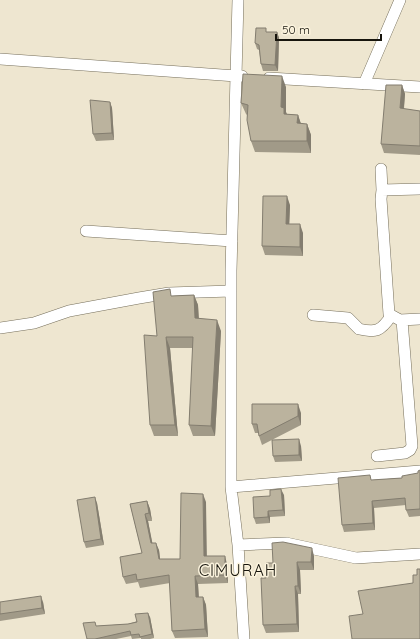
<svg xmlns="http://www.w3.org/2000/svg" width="420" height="639" font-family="Quicksand,sans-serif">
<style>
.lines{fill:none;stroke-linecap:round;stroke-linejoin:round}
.street-casing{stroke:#766f5b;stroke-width:12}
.street{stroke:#fff;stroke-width:11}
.wall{fill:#a19a88}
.shaded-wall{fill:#837d6f}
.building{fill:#bbb39e;stroke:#837d6f}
.labels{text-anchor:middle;stroke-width:3;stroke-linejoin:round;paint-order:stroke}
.quarter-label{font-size:16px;letter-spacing:1px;fill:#17150d;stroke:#fbf3dd}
</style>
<rect width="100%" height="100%" fill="#eee6d0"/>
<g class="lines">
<g class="street-casing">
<path id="street" d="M238 0 236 76H242
M0 59 236 76 231 271V487L238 545 244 639
M269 78 420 87
M364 84 400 0
M381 169 382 190
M420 189 382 190 381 199 389 314 400 320 420 319
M86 231 232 241
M313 315 348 318 359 329C376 333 381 331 391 316
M0 328 34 323 69 311 139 298 169 293 231 291
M377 456 405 453 410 450 412 446 402 320
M231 487 420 471
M238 545 286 543 356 558 420 554"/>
</g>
<use href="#street" class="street"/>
</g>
<path class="wall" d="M267 32H277L279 38 278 71H263L261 64 259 50 257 49 255 43Z
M402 85 405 94 404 109 420 111V155L384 153 381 144Z
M286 87V112L287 114 298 115 301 124H307L311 135V153L255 152 251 141 247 115 246 114 241 103Z
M110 102 112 108 114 140 96 141 93 134Z
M290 205 289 224 303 233V256L265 255 262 246Z
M194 295 198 305 199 318 221 331 215 436H193L189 425 193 348H170L178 436H154L150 425 157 336 173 296Z
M301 413V425L262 445 259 436V433H255L252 424Z
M301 446 302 461 275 462 273 456Z
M420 470V516L409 517 406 510V505L374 508 375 530 344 532 342 525 372 480 402 478 418 473Z
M284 495 285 516 270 517V523L256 524 254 518Z
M147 501 150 509 152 521H148L152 543 159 550 160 559H180L206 502V556L227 564 228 583 198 584 199 597H203L206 605 208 637 175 638 172 631 170 583 140 588 138 582 126 584 123 577 142 553 130 504Z
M97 503 104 545 86 548 84 542Z
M314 556V570H300L301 594H298L299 632 266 633 263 625 266 578 273 563Z
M0 602H43L45 614 0 621Z
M150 617 154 638 150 639H141V638L132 639 131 636 116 639H87L97 626 128 624Z"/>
<path class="shaded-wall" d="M277 32 279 38 278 71 275 65Z
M282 76 286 87V112L288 119 289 126 281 107Z
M402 85 405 94 403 117 400 108Z
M110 102 112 108 114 140 112 133Z
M298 115 302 127 297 123Z
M307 124 311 135V153L307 141Z
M287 196 290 205 289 233 286 224Z
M300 224 303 233V256L300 247Z
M194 295 198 305 199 329 195 318Z
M217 320 221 331 215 436 211 426Z
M166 337 170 348 178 436 175 425Z
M298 404 301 413V425L298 416Z
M299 439 301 446 302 461 299 455Z
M281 489 284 495 285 516 283 510Z
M203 494 206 502 207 564 204 556Z
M95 497 97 503 104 545 101 539Z
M147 501 150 509 152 521 149 513Z
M372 501 374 508 375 530 373 523Z
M268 511 270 517V523L268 517Z
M145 514 148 521 154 551 151 543Z
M156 543 159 550 161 567 159 559Z
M312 548 314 556V570L311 562Z
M225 556 227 564 228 583 225 575Z
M297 562 300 570 301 594 298 586Z
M195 576 198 584 199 605 196 597Z
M295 586 298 594 299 632 297 624Z
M41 596 43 602 45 614 42 608Z
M203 597 206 605 208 637 205 629Z
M148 613 150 617 154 638 152 634Z"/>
<path class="building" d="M256 28H266V32H277L275 65 261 64 259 45 255 43Z
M243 74 282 76 281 107 284 108V114L298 115 297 123 307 124V141H251L247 120 248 105 241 103Z
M386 85H402L400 108 420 111V146L381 144Z
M90 100 110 102 112 133 93 134Z
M263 196H287L286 224H300V247L262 246Z
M170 289 171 296 194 295 195 318 217 320 211 426 189 425 193 337H166L175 425H150L144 335 157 336 153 292Z
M252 404H298V416L259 436 257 424H252Z
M299 439V455L273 456 272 440Z
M420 470V509L406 510 405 498 372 501 373 523 342 525 338 478 370 475 371 480 402 478V476L418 473V471Z
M281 489 283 510 268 511V517L254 518 253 497 270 496V490Z
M181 493 203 494 204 556H225V575L195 576 196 597H203L205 629 172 631 169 575 137 580 136 574 123 577 120 557 142 553 130 504 147 501 149 513 145 514 151 543H156L159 559H180Z
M95 497 101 539 84 542 77 500Z
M283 542 312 548 311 562H297L298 586H295L297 624 263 625 261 578H266V563H273L272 543Z
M417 569H420V639H352L349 616 363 614 358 591 413 583V575H417Z
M41 596 42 608 0 614V602Z
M148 613 152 634 140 637 139 634 131 635 130 631 95 639H87L83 623 95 622 96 626 128 624 137 622 135 614Z"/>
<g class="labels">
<g class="quarter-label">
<text x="238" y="576">CIMURAH</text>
</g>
</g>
<path d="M276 34v6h105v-6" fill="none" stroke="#17150d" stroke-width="2"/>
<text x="282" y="34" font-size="12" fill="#17150d" stroke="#fbf3dd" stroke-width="3" paint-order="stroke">50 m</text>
</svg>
